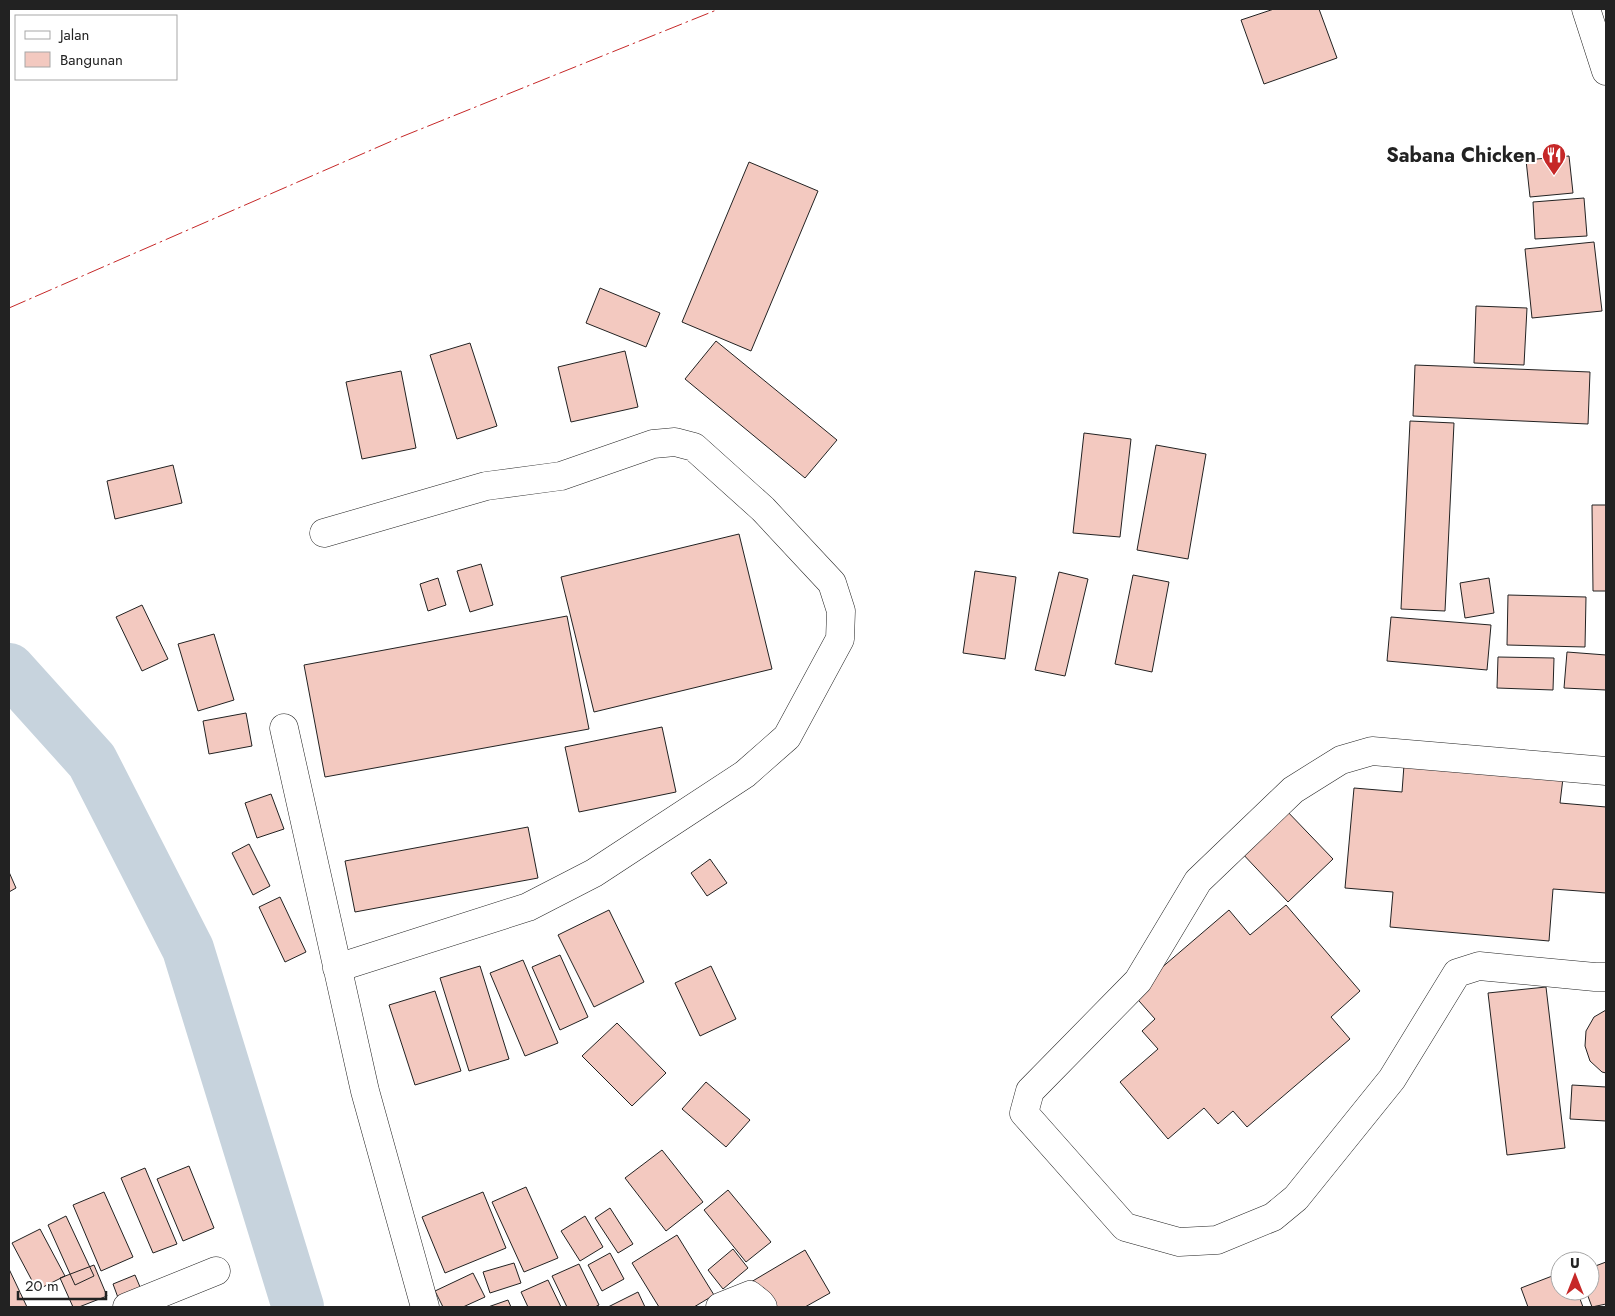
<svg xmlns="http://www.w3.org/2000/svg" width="1615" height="1316" font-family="Jost,sans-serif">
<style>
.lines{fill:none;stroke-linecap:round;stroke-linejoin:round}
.river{stroke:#c7d3dd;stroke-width:52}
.building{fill:#f3c9c0;stroke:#222}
.minor-casing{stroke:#222;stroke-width:29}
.major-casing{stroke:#222;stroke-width:29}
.minor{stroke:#fff;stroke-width:28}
.major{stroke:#fff;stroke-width:28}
.power{stroke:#c62828;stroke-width:1;stroke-dasharray:18 4 2.5 4;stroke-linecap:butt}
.labels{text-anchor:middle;stroke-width:4;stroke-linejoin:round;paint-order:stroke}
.poi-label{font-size:20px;font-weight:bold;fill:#222;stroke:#fff;text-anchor:end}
</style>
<rect width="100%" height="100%" fill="#fff"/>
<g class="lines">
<path class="river" d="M9 669 92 761 188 949 298 1307"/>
</g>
<path class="building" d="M1274 9H1319L1337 58 1264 84 1241 20Z
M1569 156 1573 193 1530 197 1526 160Z
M749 162 818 191 751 351 682 322Z
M1584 198 1587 236 1535 239 1533 202Z
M1594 242 1602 311 1532 318 1525 249Z
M600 288 660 313 646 347 586 323Z
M1476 306 1527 308 1524 365 1474 363Z
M716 341 837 440 805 478 685 379Z
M470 343 497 426 457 439 430 355Z
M625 351 638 407 571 422 558 367Z
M1415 365 1590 372 1588 424 1413 416Z
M401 371 416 448 362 459 346 382Z
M1410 421 1454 423 1445 611 1401 609Z
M1084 433 1131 439 1120 537 1073 533Z
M1156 445 1206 454 1188 559 1137 550Z
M173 465 182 503 115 519 107 481Z
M1592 505H1606V591H1593Z
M739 534 772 669 594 712 561 577Z
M481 564 493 605 470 612 457 571Z
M975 571 1016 577 1005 659 963 653Z
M1059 572 1088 579 1065 676 1035 670Z
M1133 575 1169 582 1152 672 1115 664Z
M438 578 446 605 428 611 420 584Z
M1489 578 1494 613 1465 618 1460 583Z
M1508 595 1586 597 1585 647 1507 645Z
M142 605 168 659 142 671 116 617Z
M567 616 589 729 325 777 304 665Z
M1391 617 1491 625 1487 670 1387 661Z
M214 634 234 700 198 711 178 644Z
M1567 652 1606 655V690L1564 688Z
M1498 657 1554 658 1553 690 1497 688Z
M246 713 252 746 209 754 203 721Z
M662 727 676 792 579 812 565 747Z
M1404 765 1563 778 1560 803 1606 807V893L1553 889 1549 941 1390 927 1393 892 1345 888 1354 788 1402 792Z
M271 794 284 829 257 838 245 803Z
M1284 808 1333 859 1288 902 1240 851Z
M528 827 538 878 355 912 345 861Z
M249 844 270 886 253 895 232 853Z
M710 859 727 883 707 896 691 873Z
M9 872 16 888 9 892Z
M280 897 306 952 285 962 259 907Z
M1286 905 1360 991 1331 1017 1350 1039 1247 1127 1233 1111 1218 1124 1204 1108 1168 1139 1120 1082 1158 1049 1142 1031 1155 1019 1132 993 1229 910 1250 935Z
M609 910 644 982 594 1007 558 935Z
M560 955 588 1017 560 1030 532 967Z
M523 960 558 1043 525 1056 490 973Z
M480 966 509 1059 469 1071 440 978Z
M711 966 736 1019 700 1036 675 983Z
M1546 987 1565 1148 1507 1155 1488 993Z
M435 991 461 1071 415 1085 389 1005Z
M1606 1010V1073L1602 1072 1590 1061 1585 1046 1586 1031 1594 1017Z
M617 1023 666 1073 632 1106 582 1056Z
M706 1082 750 1120 726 1147 682 1109Z
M1572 1085 1606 1087V1121L1570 1119Z
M662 1150 703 1202 666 1231 625 1178Z
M189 1166 214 1228 183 1241 157 1179Z
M145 1168 177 1244 153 1253 121 1178Z
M526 1187 558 1258 524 1272 492 1202Z
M728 1190 771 1242 746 1262 704 1210Z
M104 1192 133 1257 101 1271 73 1205Z
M483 1192 506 1248 445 1273 422 1217Z
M610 1208 633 1244 618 1253 595 1218Z
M66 1216 94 1276 75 1285 48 1225Z
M585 1216 603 1247 580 1261 561 1231Z
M40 1229 65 1276 37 1290 12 1243Z
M677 1235 714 1295 694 1307H659L632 1263Z
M733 1249 748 1268 723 1289 708 1270Z
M805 1250 830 1293 805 1307H765L751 1282Z
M610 1253 624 1279 602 1291 588 1265Z
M1606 1262V1304L1592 1307 1586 1291H1590V1268Z
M514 1263 521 1283 490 1293 483 1272Z
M579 1264 599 1305 595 1307H567L552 1276Z
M94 1265 107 1296 79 1307H73L60 1278Z
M9 1269 27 1307H9Z
M473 1273 485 1297 463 1307H443L435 1291Z
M1560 1273V1291H1577L1583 1307H1528L1521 1288Z
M135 1275 143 1294 120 1303 113 1284Z
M548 1280 561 1307H528L521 1292Z
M638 1292 645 1307H608Z
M508 1300 511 1307H488Z"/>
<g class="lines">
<g class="minor-casing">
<path id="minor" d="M324 533 486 486 561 476 653 444 675 442 694 447 763 509 832 583 841 611 840 639 787 737 745 774 594 873 528 907 337 968
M284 728 365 1091 425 1307
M1606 771 1372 751 1341 760 1293 790 1198 881 1138 981 1030 1091 1024 1113 1125 1227 1179 1242 1217 1240 1273 1217 1296 1198 1392 1079 1457 973 1479 966 1595 977H1606
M127 1307 216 1271
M720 1307 750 1295 760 1303 763 1307"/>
</g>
<g class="major-casing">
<path id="major" d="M1586 9 1606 71"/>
</g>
<use href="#minor" class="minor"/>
<use href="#major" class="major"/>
<path class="power" d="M9 308 401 137 719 9"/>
</g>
<defs>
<g id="restaurant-pin" transform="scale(1.25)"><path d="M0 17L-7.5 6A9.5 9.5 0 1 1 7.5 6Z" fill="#c62828" stroke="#fff"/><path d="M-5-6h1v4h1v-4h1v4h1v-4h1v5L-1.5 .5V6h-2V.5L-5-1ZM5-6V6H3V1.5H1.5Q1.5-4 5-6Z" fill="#fff"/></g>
</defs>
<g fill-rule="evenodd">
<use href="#restaurant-pin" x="1554" y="155"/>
</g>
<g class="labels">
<g class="poi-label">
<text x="1536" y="162">Sabana Chicken</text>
</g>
</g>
<rect width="1615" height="1316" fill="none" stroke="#222222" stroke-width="20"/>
<rect x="15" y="15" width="162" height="65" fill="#ffffff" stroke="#a7a7a7"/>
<rect x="25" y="31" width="25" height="8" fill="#ffffff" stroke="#a7a7a7"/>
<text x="60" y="40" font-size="15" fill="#222222">Jalan</text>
<rect x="25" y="52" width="25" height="15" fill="#f3c9c0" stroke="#a7a7a7"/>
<text x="60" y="65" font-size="15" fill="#222222">Bangunan</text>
<g transform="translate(1575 1276)"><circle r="24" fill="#ffffff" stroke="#a7a7a7"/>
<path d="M0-4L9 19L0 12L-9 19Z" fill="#c62828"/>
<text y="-8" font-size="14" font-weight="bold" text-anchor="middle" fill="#222222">U</text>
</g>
<path d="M18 1291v8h88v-8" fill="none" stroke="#222222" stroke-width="2.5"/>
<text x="25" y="1291" font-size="15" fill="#222222" stroke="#ffffff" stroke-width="4" paint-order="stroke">20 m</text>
</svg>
